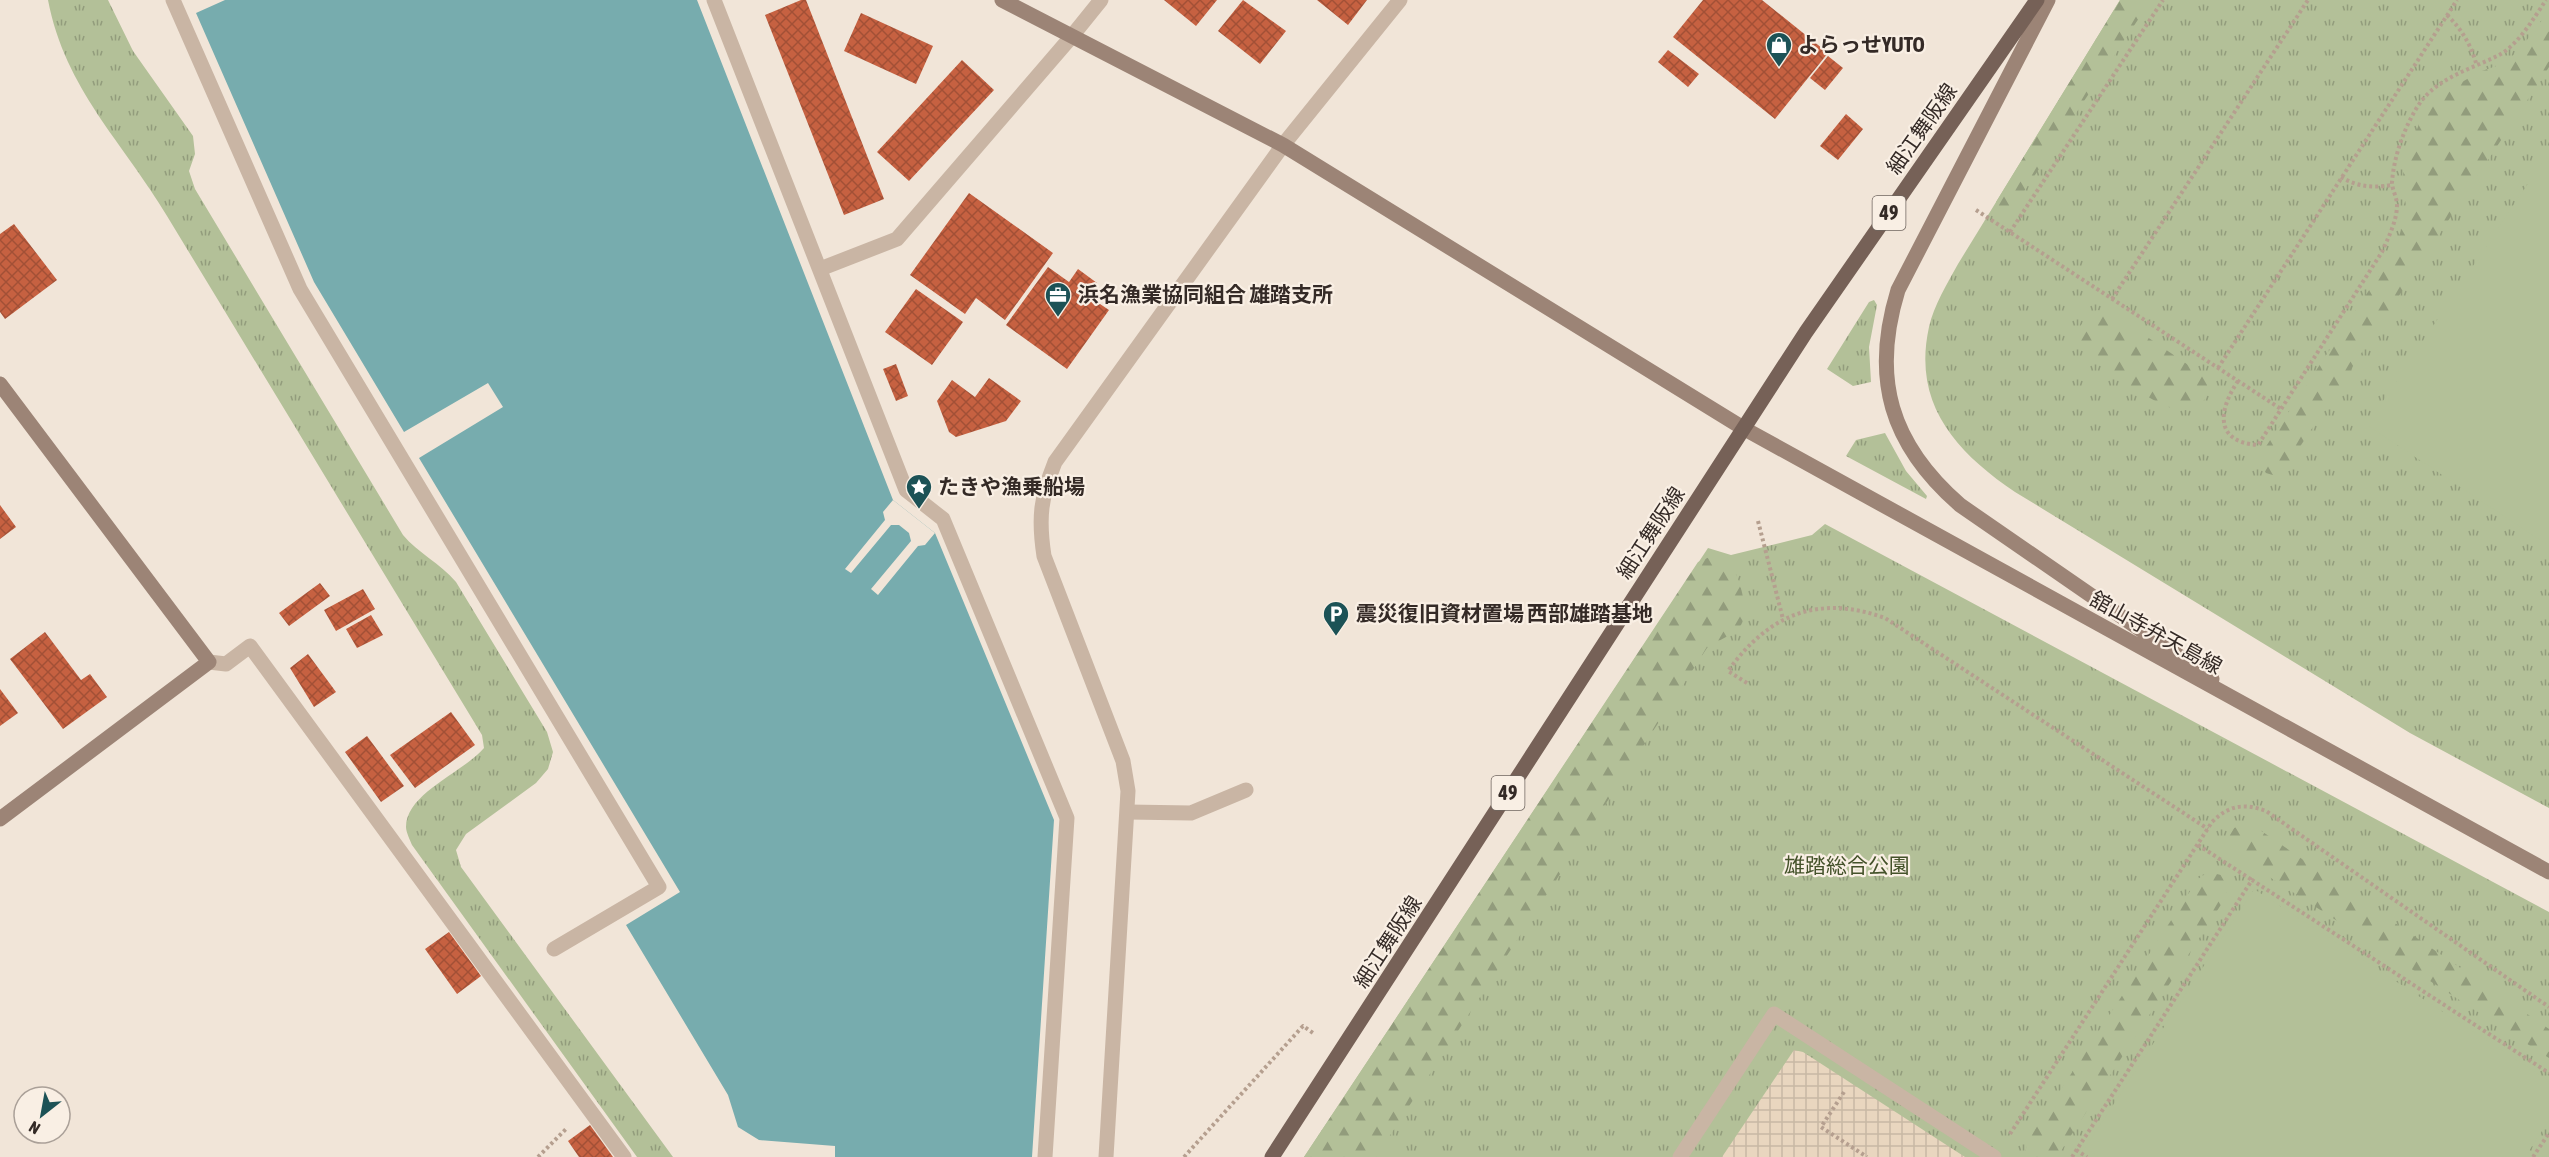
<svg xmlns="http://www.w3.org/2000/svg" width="2549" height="1157" font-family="'Asap Condensed','Noto Sans JP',sans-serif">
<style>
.grass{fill:url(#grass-tufts)}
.forest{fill:url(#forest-firs)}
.pitch{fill:#b3c098}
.plaza{fill:url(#plaza-grid)}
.water{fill:#77acae}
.pier{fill:#f1e5d8}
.building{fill:url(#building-cross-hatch)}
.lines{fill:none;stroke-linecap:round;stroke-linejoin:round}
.path{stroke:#b59f8f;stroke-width:4;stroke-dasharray:3 3;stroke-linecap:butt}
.lane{stroke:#c9b5a4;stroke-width:15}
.street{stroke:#c9b5a4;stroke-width:15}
.secondary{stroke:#9c8476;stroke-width:15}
.primary{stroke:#766157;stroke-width:15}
.labels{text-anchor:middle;stroke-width:4.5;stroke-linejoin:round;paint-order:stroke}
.shield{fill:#f9efe4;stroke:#6f655f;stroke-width:1.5}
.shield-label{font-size:20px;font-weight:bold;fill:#342a26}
.poi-label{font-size:21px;font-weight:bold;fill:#342a26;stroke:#f9efe4;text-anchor:start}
.street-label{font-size:21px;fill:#342a26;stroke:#f9efe4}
.park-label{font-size:21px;fill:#44522a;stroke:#f9efe4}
</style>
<defs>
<pattern id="grass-tufts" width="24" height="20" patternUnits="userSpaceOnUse" patternTransform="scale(1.5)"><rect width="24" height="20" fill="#b3c098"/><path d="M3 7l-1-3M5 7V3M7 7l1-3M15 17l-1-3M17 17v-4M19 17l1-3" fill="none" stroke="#929c7c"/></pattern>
<pattern id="forest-firs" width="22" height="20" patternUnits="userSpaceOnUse" patternTransform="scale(1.5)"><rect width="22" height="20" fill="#b3c098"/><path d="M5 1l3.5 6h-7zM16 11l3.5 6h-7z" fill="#929c7c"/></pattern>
<pattern id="plaza-grid" width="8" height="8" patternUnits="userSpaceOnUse" patternTransform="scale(1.5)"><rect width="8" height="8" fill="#e9d6bf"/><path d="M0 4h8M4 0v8" fill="none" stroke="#c8b8a4"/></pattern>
<pattern id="building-cross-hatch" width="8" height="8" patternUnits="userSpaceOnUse" patternTransform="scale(1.5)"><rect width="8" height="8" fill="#c66141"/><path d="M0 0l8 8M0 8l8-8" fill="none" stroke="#a25036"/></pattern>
</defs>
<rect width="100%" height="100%" fill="#f1e5d8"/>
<path class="grass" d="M48 0H108L133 51 193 136 195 154 189 171 195 189 403 535C418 553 440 563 456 582L547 732 553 752 548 769 536 783 466 834 456 850 461 867 673 1157H637L412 845C410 840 406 832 406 827 406 793 464 772 484 748L482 735C377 562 272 389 167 216 123 142 65 89 48 0Z
M2120 0H2549V808L2410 733 2015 492C1956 452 1912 404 1929 327 1934 305 1947 284 1958 264Z
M1874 300 1877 305 1869 347 1871 382 1853 386 1827 369 1869 302Z
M1885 433 1906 471 1927 496 1926 499 1846 456 1856 440Z
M1825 524 2549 912V1157H1304L1708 548 1731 555 1812 535Z"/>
<path class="forest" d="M2120 0H2151L2025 190 2007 211 1998 212 1996 202Z
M2549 11V67L2284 471 2276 476 2266 473 2259 463 2261 454 2391 257 2402 228 2406 205 2402 185 2405 159 2424 112 2457 85 2479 72 2505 63 2520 49Z
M2097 310 2112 313 2206 377C2208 388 2209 399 2198 406 2193 409 2187 411 2181 410 2158 409 2098 365 2083 348 2080 343 2079 336 2078 330L2085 319Z
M1712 556C1716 557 1722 558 1725 560 1739 568 1750 612 1741 625 1733 636 1719 639 1707 648L1376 1157H1304L1698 562Z
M2245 824 2257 828 2549 1029V1058L2240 858 2231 848 2228 837 2234 828Z
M2208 872 2221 875 2228 886 2226 897 2057 1157H2028L2025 1153 2028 1140 2198 879Z"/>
<path class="pitch" d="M2549 152V546L2367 425Z
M2254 889 2549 1081V1120L2525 1157H2099L2085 1148Z"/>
<path class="plaza" d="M1794 1050 1803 1052 1965 1157H1722Z"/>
<path class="water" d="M225 0H697L893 500 935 533 1054 820 1032 1157H835V1146L759 1140 738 1127 728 1095 626 925 680 892 419 458 503 407 488 383 404 432 314 282 196 13Z"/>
<path class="pier" d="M893 500 935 533 925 545 918 546 878 595 871 589 911 541 909 533 899 525H891L851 573 845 569 885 520 883 512Z"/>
<path class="building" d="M801 0H806L884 199 844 215 765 15Z
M1164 0H1217L1196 26Z
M1243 0 1286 31 1260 64 1218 31Z
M1317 0H1367L1348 25Z
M1703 0H1762L1828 53 1775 119 1673 37Z
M861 13 933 46 916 84 844 51Z
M1668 50 1699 74 1688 87 1658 62Z
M1828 56 1843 68 1825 90 1810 78Z
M962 60 994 90 909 181 877 152Z
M1846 114 1863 129 1838 160 1820 146Z
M969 193 1053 253 1005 320 976 298 965 314 910 275Z
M14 224 57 280 5 319 0 312V234Z
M1048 267 1069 282 1078 269 1097 283 1088 296 1109 310 1067 369 1006 325Z
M916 289 963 322 932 365 885 332Z
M896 364 908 396 896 401 883 369Z
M989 378 1021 401 1006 421 956 437 949 432 937 401 952 380 975 397Z
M0 505 16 527 0 539Z
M320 583 330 596 289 626 279 613Z
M363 589 375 609 336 631 324 610Z
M371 615 383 635 357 648 346 629Z
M45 632 81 680 90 674 107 697 63 729 10 659Z
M308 654 336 692 314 707 290 668Z
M0 689 18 713 0 726Z
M451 712 475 745 415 788 390 755Z
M367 736 404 786 381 802 345 752Z
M449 932 481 976 457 994 425 949Z
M590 1125 613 1157H579L568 1141Z"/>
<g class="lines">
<path class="path" d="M2447 15C2462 30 2470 43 2476 63
M2341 177C2358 187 2372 188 2392 185
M1976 210 2281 409
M2010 232 2163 0
M2112 299 2308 0
M2218 368 2457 0
M2238 381C2219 409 2213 442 2258 445L2382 252C2388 238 2397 221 2397 205 2397 197 2392 190 2392 182 2394 157 2403 131 2416 109 2434 78 2470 70 2499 55 2518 45 2534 18 2546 0
M1758 521 1783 619
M1747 683 1728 671C1769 614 1818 594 1885 618L2208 829
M2198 845 2252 880
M1844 1092 1821 1127 1867 1157
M2010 1134 2212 822C2229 805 2244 803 2266 811L2549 1007
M2076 1150 2087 1157
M538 1157 566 1129
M1184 1157 1303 1026 1313 1033
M2072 1157 2252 880 2549 1073
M2533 1157 2549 1133"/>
<path class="lane" d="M173 0 300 289 659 887 554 949
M714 0 906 490 943 519 1067 818 1045 1157
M820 269 897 239 1072 36
M1128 812 1191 813 1246 790
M1680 1157 1774 1014 1994 1157"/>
<path class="street" d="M1072 36 1101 0
M209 662 226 664 250 646 624 1157
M1106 1157 1128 791 1123 761 1044 556C1038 517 1041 497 1055 462L1283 145 1400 0"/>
<path class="secondary" d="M1002 0 1283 145 1743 428 2549 872
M2048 0 1898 290C1871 378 1890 444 1960 505L2212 679
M0 384 209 662 0 819"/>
<path class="primary" d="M1272 1157 1806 332 2037 0"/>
</g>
<defs>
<g id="shop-pin" transform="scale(1.35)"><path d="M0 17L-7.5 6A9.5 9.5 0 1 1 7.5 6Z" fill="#1c5256" stroke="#f9efe4"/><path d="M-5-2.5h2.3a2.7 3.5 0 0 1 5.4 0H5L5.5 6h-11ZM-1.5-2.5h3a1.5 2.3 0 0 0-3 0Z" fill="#fff"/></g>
<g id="office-pin" transform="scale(1.35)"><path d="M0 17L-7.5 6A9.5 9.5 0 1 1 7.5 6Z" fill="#1c5256" stroke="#f9efe4"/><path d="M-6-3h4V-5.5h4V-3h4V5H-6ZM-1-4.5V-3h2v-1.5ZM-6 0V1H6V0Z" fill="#fff"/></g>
<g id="sight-pin" transform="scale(1.35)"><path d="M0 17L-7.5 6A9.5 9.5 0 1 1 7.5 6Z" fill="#1c5256" stroke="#f9efe4"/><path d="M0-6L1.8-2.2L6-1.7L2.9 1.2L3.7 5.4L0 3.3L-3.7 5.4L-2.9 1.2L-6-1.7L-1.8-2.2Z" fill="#fff"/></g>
<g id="parking-pin" transform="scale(1.35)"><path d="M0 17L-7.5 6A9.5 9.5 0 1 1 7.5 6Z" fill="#1c5256" stroke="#f9efe4"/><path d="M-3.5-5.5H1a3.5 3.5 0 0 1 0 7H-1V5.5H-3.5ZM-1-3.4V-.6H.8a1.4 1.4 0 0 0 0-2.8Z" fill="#fff"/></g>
</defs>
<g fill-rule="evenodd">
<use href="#shop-pin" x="1779" y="45"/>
<use href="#office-pin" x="1058" y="295"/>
<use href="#sight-pin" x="919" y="487"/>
<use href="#parking-pin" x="1336" y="614"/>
</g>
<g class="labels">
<g class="shield">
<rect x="1872.5" y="196" width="33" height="34" rx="4.5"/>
<rect x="1491.5" y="776" width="33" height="34" rx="4.5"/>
</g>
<g class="shield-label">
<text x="1889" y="220">49</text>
<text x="1508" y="800">49</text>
</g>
<g class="poi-label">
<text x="1798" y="52">よらっせYUTO</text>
<text x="1078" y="302">浜名漁業協同組合 雄踏支所</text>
<text x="938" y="494">たきや漁乗船場</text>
<text x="1356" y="621">震災復旧資材置場 西部雄踏基地</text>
</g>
<g class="street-label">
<text transform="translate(1922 129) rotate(-55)" y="7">細江舞阪線</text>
<text transform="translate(1651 533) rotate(-57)" y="7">細江舞阪線</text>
<text transform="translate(2156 633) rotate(29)" y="7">舘山寺弁天島線</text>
<text transform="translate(1388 942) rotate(-57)" y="7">細江舞阪線</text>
</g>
<g class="park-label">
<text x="1847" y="873">雄踏総合公園</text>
</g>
</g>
<g transform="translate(42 1115) rotate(211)"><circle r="28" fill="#f9efe4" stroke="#aaa098" stroke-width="1.5"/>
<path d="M0-4.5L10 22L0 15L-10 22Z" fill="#1c5256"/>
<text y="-9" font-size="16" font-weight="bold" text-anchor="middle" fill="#342a26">N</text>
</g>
</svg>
